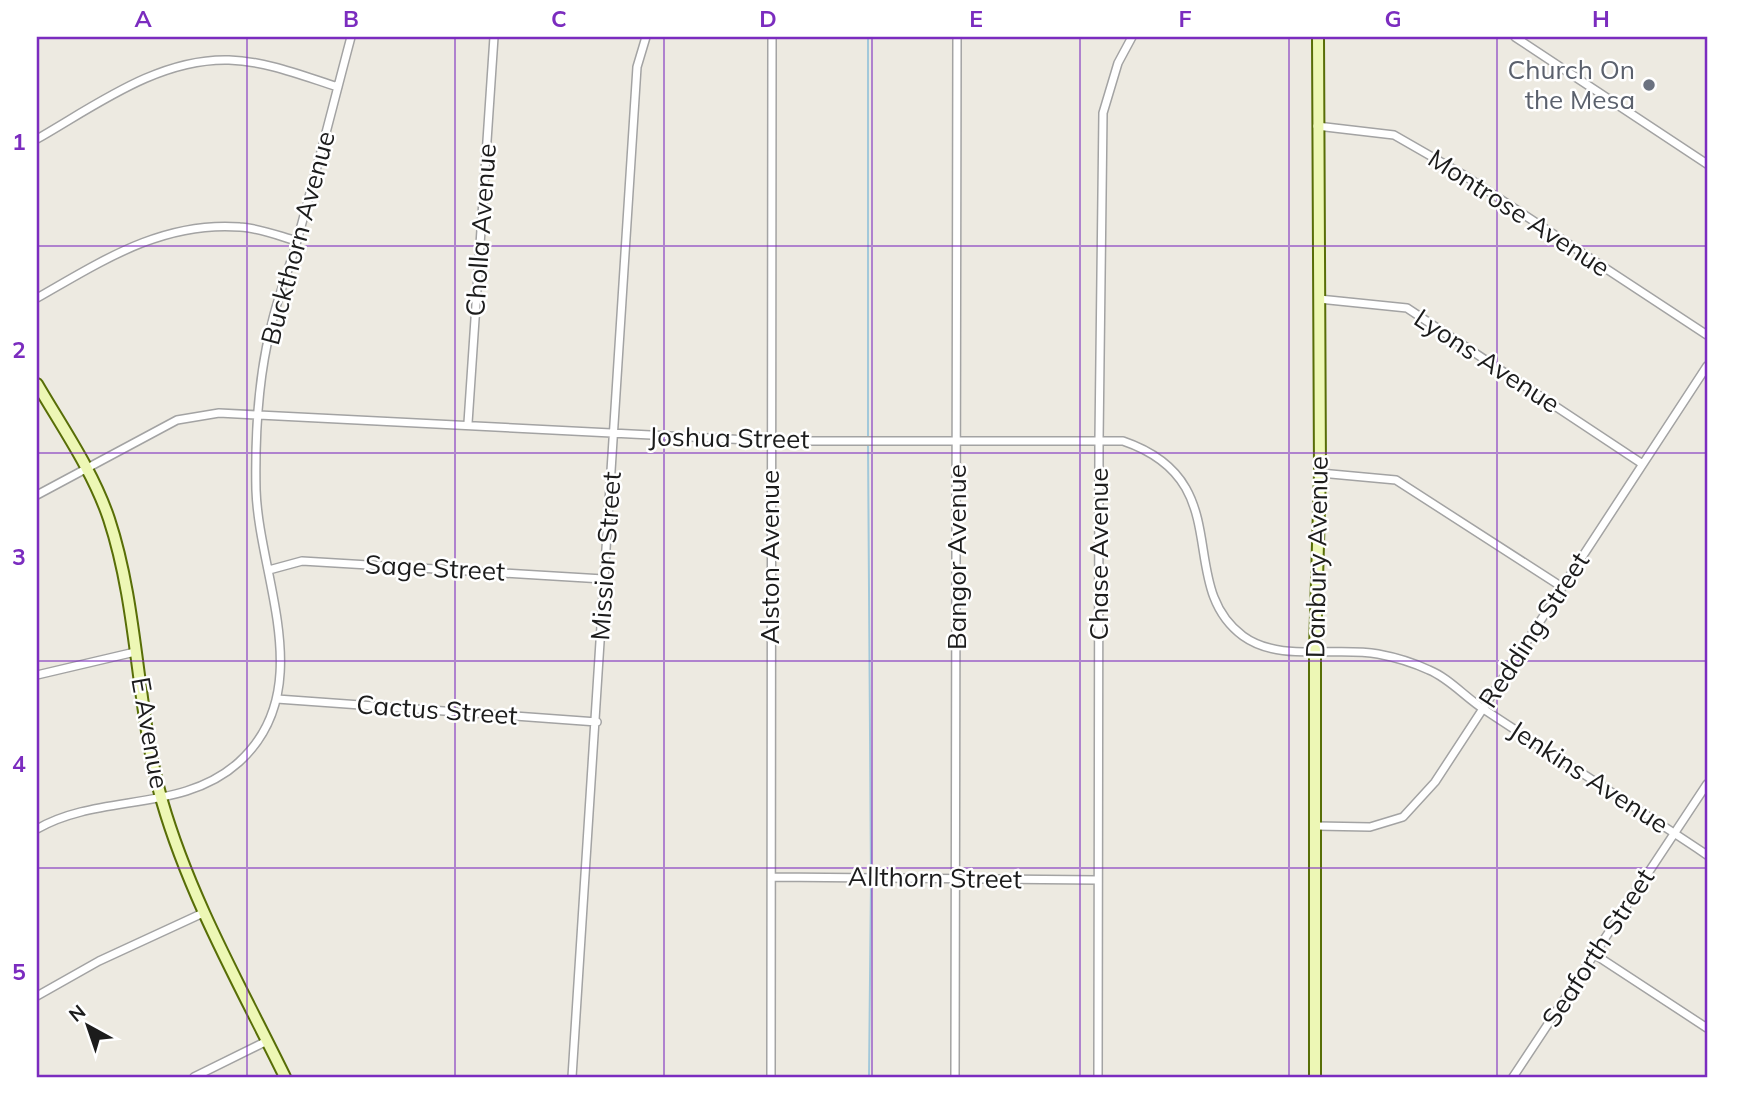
<svg xmlns="http://www.w3.org/2000/svg" width="1744" height="1114" font-family="Mulish,sans-serif">
<style>
.lines{fill:none;stroke-linecap:round;stroke-linejoin:round}
.stream{stroke:#a2c8da;stroke-width:2}
.street-casing{stroke:#a3a3a3;stroke-width:10}
.secondary-casing{stroke:#586e07;stroke-width:14}
.street{stroke:#fff;stroke-width:7}
.secondary{stroke:#edf7b5;stroke-width:10}
.grid{fill:none;stroke:#7b2cbf;stroke-width:2;stroke-opacity:0.55}
.worship-dot{fill:#6b7280;stroke:#fff;stroke-width:2.5}
.labels{text-anchor:middle;stroke-width:5;stroke-linejoin:round;paint-order:stroke}
.worship-label{font-size:26px;fill:#5b616d;stroke:#fff;text-anchor:end}
.street-label{font-size:26px;fill:#1c1c1c;stroke:#fff}
.neatline{fill:none;stroke:#7b2cbf;stroke-width:2.5}
.grid-label{font-size:23px;text-anchor:middle;font-weight:bold;fill:#7b2cbf}
</style>
<rect width="100%" height="100%" fill="#edeae1"/>
<g class="lines">
<path class="stream" d="M868 439V37
M868 445 871 877
M869 1077 871 882"/>
<g class="street-casing">
<path id="street" d="M1515 37 1707 164
M1317 126 1394 135 1462 174 1707 335
M37 139C95 106 158 58 229 60 266 61 303 76 338 87
M37 298C102 261 162 221 240 227 259 228 279 236 297 241
M1319 299 1407 308 1641 463
M468 423 494 37
M1320 473 1396 480 1562 587
M37 495 177 420 219 413 770 441H1123C1240 481 1173 584 1243 636 1280 663 1335 646 1378 654 1394 657 1414 663 1429 670 1449 678 1466 698 1485 710 1559 759 1634 806 1707 855
M269 570 302 561 603 579
M37 675 135 652
M277 699 597 722
M1317 826 1370 827 1403 817 1435 782 1707 366
M37 829C99 793 183 813 239 762 319 689 259 578 256 490 255 437 258 378 271 327 277 298 289 270 297 241 316 173 333 105 351 37
M772 877 1098 880
M1594 954 1707 1028
M37 996 99 961 203 913
M194 1077 267 1041
M572 1077 637 67 646 37
M771 1077 772 37
M955 1077 957 37
M1098 1077 1099 440 1103 113 1118 63 1132 37
M1513 1077 1707 784"/>
</g>
<g class="secondary-casing">
<path id="secondary" d="M37 384C62 427 93 471 109 519 139 610 136 710 162 801 190 898 241 987 285 1077
M1315 1077V650L1320 473 1318 37"/>
</g>
<use href="#street" class="street"/>
<use href="#secondary" class="secondary"/>
</g>
<path class="grid" d="M247 37V1077M455 37V1077M664 37V1077M872 37V1077M1080 37V1077M1289 37V1077M1497 37V1077M37 246H1707M37 453H1707M37 661H1707M37 868H1707"/>
<circle class="worship-dot" cx="1649" cy="85" r="7"/>
<g class="labels">
<g class="worship-label">
<text x="1635" y="79">Church On<tspan x="1635" dy="30">the Mesa</tspan></text>
</g>
<g class="street-label">
<text transform="translate(1519 213) rotate(33)" y="9">Montrose Avenue</text>
<text transform="translate(481 230) rotate(-86)" y="9">Cholla Avenue</text>
<text transform="translate(298 238) rotate(-75)" y="9">Buckthorn Avenue</text>
<text transform="translate(1487 361) rotate(33)" y="9">Lyons Avenue</text>
<text transform="translate(729 438) rotate(1)" y="9">Joshua Street</text>
<text transform="translate(1099 554) rotate(-90)" y="9">Chase Avenue</text>
<text transform="translate(606 556) rotate(-86)" y="9">Mission Street</text>
<text transform="translate(770 557) rotate(-90)" y="9">Alston Avenue</text>
<text transform="translate(957 557) rotate(-90)" y="9">Bangor Avenue</text>
<text transform="translate(1317 557) rotate(-89)" y="9">Danbury Avenue</text>
<text transform="translate(435 568) rotate(3)" y="9">Sage Street</text>
<text transform="translate(1534 630) rotate(-57)" y="9">Redding Street</text>
<text transform="translate(437 710) rotate(4)" y="9">Cactus Street</text>
<text transform="translate(150 733) rotate(80)" y="9">E Avenue</text>
<text transform="translate(1589 777) rotate(33)" y="9">Jenkins Avenue</text>
<text transform="translate(935 878) rotate(1)" y="9">Allthorn Street</text>
<text transform="translate(1598 948) rotate(-57)" y="9">Seaforth Street</text>
</g>
</g>
<rect width="1744" height="1114" fill="none" stroke="#ffffff" stroke-width="77"/>
<g transform="translate(88 1026) rotate(320)" stroke="#ffffff" stroke-width="5" paint-order="stroke">
<path d="M0-5L12 26L0 18L-12 26Z" fill="#1c1c1c"/>
<text y="-10" font-size="19" font-weight="bold" text-anchor="middle" fill="#1c1c1c">N</text>
</g>
<rect x="38" y="38" width="1668" height="1038" class="neatline"/>
<g class="grid-label">
<text x="143" y="27">A</text>
<text x="351" y="27">B</text>
<text x="559" y="27">C</text>
<text x="768" y="27">D</text>
<text x="976" y="27">E</text>
<text x="1185" y="27">F</text>
<text x="1393" y="27">G</text>
<text x="1601" y="27">H</text>
<text x="19" y="150">1</text>
<text x="19" y="358">2</text>
<text x="19" y="565">3</text>
<text x="19" y="772">4</text>
<text x="19" y="980">5</text>
</g>
</svg>
